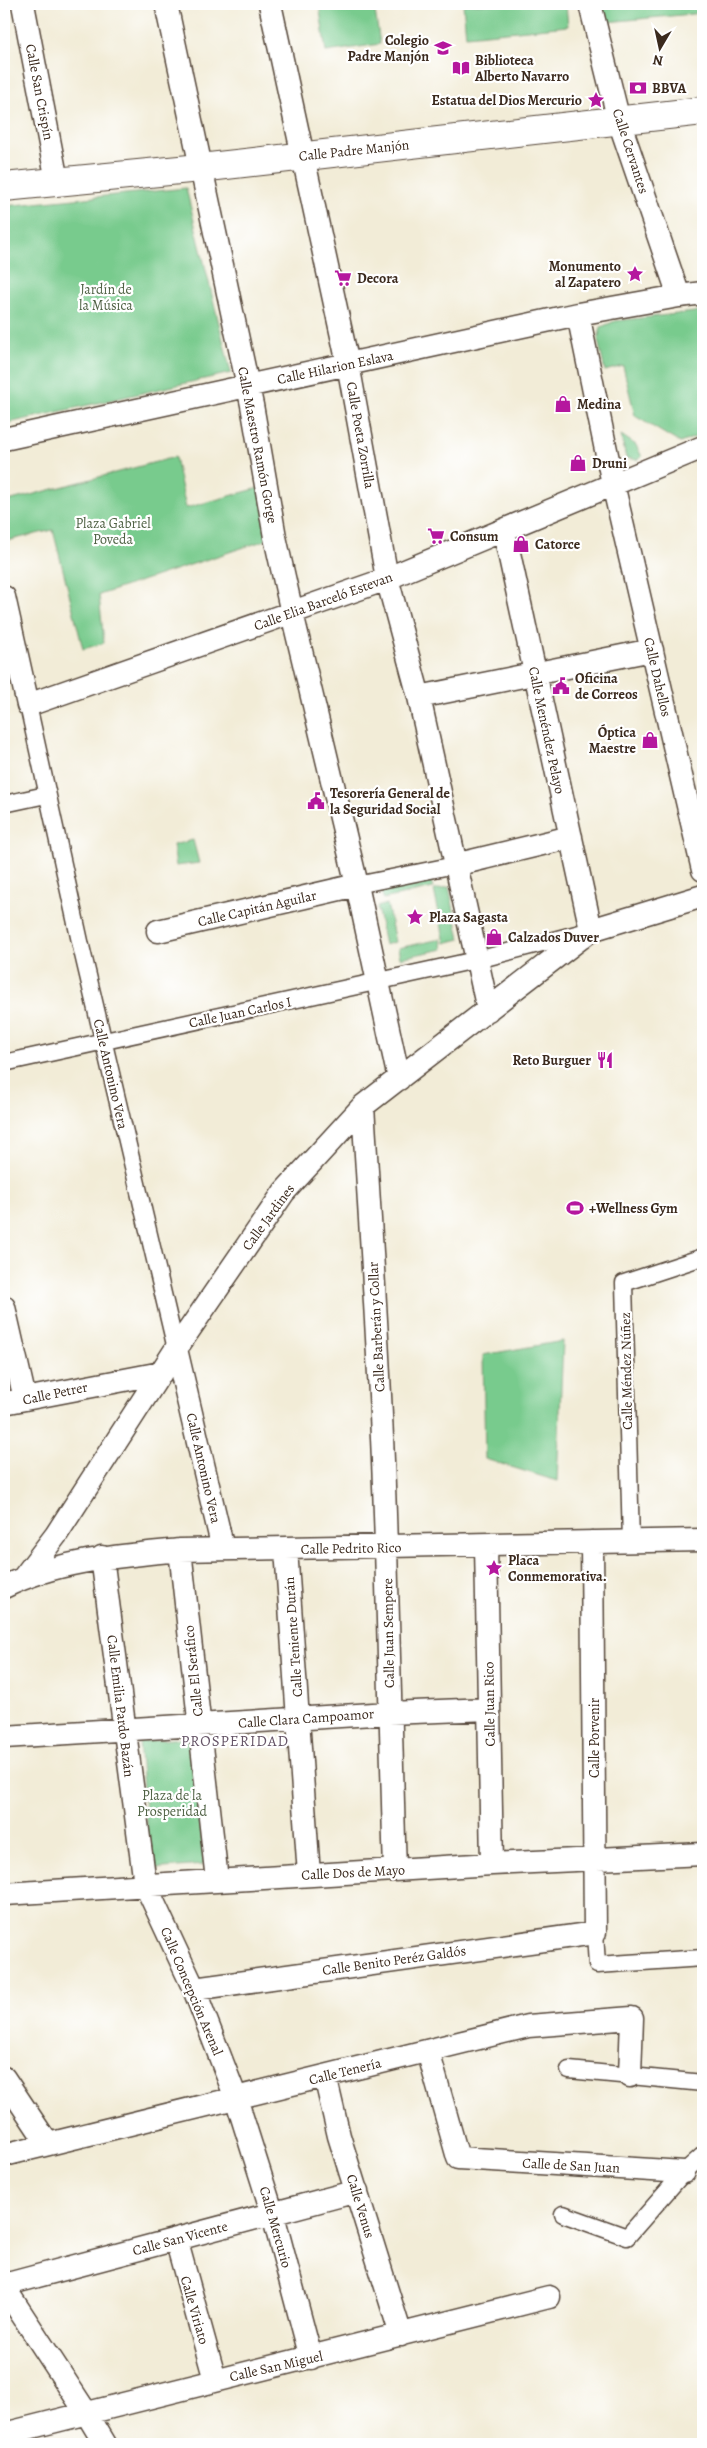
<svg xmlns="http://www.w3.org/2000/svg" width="707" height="2448" font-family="Alegreya,serif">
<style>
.green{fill:#78cb8d;stroke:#5a7a56}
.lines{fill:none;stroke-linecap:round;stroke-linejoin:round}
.pedestrian-casing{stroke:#56473a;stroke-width:19}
.minor-casing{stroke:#56473a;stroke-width:25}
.tertiary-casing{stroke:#56473a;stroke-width:30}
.pedestrian{stroke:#fff;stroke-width:16}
.minor{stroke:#fff;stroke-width:22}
.tertiary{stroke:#fff;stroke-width:28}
.labels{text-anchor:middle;stroke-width:4.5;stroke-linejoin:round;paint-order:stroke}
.poi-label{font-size:14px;font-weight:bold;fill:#3b2a1e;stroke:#fff;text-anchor:start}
.street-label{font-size:14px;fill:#3b2a1e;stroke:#fff}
.park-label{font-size:14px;fill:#506245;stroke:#fff}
.neighbourhood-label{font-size:15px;letter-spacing:1px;fill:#655466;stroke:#fff}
</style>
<rect width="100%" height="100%" fill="#fff"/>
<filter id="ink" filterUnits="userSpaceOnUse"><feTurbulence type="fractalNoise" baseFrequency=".02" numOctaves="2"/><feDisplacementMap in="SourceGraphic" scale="10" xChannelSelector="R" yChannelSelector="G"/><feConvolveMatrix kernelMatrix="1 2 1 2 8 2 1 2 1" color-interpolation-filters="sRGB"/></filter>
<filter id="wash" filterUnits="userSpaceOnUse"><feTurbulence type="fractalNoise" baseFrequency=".0096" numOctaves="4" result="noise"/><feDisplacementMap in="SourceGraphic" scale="20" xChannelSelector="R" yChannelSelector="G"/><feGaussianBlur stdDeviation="1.12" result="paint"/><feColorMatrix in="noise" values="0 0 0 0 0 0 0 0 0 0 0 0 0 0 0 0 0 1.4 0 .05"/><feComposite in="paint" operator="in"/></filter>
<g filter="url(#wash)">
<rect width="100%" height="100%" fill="#f2ecd7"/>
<path class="green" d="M319 4H374L380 44 326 52Z
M463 4H566L568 26 466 36Z
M601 4H703V13L607 22Z
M186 188 231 373 4 424V206Z
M703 311V434L680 443 635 416 623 366 605 371 598 340 601 327 615 321Z
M621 435 636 445 642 457 637 460 626 458Z
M175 457 186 508 266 486 275 537 99 595 104 643 83 649 53 530 6 541 4 502Z
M193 840 199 863 176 866 173 845Z
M430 877 433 888 383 899 381 889Z
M449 887 460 939 445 943 434 890Z
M387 904 395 942 385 945 377 907Z
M441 939 443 949 400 958 398 948Z
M563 1341 557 1481 485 1459 483 1355Z
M193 1737 204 1865 150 1869 139 1742Z"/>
</g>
<g filter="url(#ink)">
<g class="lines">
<g class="pedestrian-casing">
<path id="pedestrian" d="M28 705 81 946 176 1349
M4 804 46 795
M357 885 455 865
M4 1063 485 958 584 932
M631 1542 624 1283 703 1257
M595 1933 597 1965 703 1958
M569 2070 703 2083
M563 2214 627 2237 684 2172 703 2155"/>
</g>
<g class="minor-casing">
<path id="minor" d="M23 4 57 181
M166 4 252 405 275 537 292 613 357 885 399 1079
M270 4 348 364 387 578 419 697 488 1010
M590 4 619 121 679 296
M578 314 613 484 703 870
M4 439 578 314 679 296 703 293
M504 530 591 930
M4 597 28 705 381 581 703 447
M419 697 652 650
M455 865 571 837
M158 931 357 885
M363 1106C372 1253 382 1400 386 1547 390 1655 391 1762 395 1869
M4 1307 25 1399
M176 1349 223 1549
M4 1403 161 1373
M486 1545 492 1864
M286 1549 309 1875
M180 1550 217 1880
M102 1557 145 1884 194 1989 236 2098 273 2215 311 2358
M24 1577 56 1535 176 1349 284 1192 363 1106 591 930 703 896
M4 1587C58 1560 120 1556 180 1550L703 1540
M4 1737 389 1713 489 1709
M4 1894 492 1864 703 1854
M194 1989 595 1933 592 1542
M428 2051 458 2158 684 2172
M325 2076 339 2136 401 2335
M4 2078 48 2144
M4 2155 528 2026 632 2018 630 2076
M176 2239 215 2380
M4 2285 357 2191
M4 2287 87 2414 105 2444
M4 2434 549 2297"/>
</g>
<g class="tertiary-casing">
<path id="tertiary" d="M4 187 200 168 703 111"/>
</g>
<use href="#pedestrian" class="pedestrian"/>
<use href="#minor" class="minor"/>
<use href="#tertiary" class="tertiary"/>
</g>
</g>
<defs>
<g id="school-bare" transform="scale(1.35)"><path d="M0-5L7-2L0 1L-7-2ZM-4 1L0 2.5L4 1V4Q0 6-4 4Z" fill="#b5179e" stroke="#fff" stroke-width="2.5" paint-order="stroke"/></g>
<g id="library-bare" transform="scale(1.35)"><path d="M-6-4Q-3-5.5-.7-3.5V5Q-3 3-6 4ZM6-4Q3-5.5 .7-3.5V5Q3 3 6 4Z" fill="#b5179e" stroke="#fff" stroke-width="2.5" paint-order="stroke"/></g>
<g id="bank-bare" transform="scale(1.35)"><path d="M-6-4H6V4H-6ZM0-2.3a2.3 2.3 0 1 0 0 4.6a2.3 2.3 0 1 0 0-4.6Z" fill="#b5179e" stroke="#fff" stroke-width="2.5" paint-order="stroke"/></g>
<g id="sight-bare" transform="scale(1.35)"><path d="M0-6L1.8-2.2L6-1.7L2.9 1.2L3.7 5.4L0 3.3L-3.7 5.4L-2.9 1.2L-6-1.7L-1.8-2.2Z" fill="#b5179e" stroke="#fff" stroke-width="2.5" paint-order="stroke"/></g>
<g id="supermarket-bare" transform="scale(1.35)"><path d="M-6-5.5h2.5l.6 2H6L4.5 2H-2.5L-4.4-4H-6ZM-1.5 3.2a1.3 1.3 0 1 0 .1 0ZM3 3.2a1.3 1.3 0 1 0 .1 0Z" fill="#b5179e" stroke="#fff" stroke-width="2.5" paint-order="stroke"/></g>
<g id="shop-bare" transform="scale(1.35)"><path d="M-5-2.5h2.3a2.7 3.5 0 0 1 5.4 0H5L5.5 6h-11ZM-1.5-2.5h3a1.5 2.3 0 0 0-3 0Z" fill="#b5179e" stroke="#fff" stroke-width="2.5" paint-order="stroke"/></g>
<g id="civic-bare" transform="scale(1.35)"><path d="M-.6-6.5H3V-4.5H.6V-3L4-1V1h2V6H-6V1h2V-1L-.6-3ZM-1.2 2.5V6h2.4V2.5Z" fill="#b5179e" stroke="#fff" stroke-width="2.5" paint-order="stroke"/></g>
<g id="restaurant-bare" transform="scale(1.35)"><path d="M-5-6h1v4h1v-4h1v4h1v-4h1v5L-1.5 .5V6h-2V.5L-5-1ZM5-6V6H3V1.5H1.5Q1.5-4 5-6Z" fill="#b5179e" stroke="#fff" stroke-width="2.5" paint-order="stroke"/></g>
<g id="stadium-bare" transform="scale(1.35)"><path d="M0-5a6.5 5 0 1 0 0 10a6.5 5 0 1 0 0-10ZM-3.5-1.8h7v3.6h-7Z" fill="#b5179e" stroke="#fff" stroke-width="2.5" paint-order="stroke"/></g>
</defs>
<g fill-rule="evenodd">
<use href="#school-bare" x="443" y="48"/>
<use href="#library-bare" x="461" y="68"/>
<use href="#bank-bare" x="638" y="88"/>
<use href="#sight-bare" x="596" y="100"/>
<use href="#sight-bare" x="635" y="274"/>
<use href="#supermarket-bare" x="343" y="278"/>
<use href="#shop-bare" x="563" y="404"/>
<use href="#shop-bare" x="578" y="463"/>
<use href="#supermarket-bare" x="436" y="536"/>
<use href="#shop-bare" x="521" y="544"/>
<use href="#civic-bare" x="561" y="686"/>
<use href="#shop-bare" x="650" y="740"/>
<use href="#civic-bare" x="316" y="801"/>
<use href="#sight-bare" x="415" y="917"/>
<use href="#shop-bare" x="494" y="937"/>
<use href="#restaurant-bare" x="605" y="1060"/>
<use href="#stadium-bare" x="575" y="1208"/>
<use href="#sight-bare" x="494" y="1568"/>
</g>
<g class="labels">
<g class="poi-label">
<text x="429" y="45" text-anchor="end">Colegio<tspan x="429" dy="16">Padre Manjón</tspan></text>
<text x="475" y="65">Biblioteca<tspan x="475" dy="16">Alberto Navarro</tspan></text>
<text x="652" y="93">BBVA</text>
<text x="582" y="105" text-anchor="end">Estatua del Dios Mercurio</text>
<text x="621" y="271" text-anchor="end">Monumento<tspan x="621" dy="16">al Zapatero</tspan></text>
<text x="357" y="283">Decora</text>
<text x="577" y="409">Medina</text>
<text x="592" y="468">Druni</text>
<text x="450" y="541">Consum</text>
<text x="535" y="549">Catorce</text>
<text x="575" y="683">Oficina<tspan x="575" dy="16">de Correos</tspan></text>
<text x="636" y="737" text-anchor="end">Óptica<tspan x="636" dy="16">Maestre</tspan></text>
<text x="330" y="798">Tesorería General de<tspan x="330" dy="16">la Seguridad Social</tspan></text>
<text x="429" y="922">Plaza Sagasta</text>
<text x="508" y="942">Calzados Duver</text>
<text x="591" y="1065" text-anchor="end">Reto Burguer</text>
<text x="589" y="1213">+Wellness Gym</text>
<text x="508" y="1565">Placa<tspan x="508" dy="16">Conmemorativa.</tspan></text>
</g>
<g class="street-label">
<text transform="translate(40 92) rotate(79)" y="5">Calle San Crispín</text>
<text transform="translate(354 150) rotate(-6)" y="5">Calle Padre Manjón</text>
<text transform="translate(631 151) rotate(72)" y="5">Calle Cervantes</text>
<text transform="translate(335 367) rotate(-12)" y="5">Calle Hilarion Eslava</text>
<text transform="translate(361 435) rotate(80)" y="5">Calle Poeta Zorrilla</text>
<text transform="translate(258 445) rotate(79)" y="5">Calle Maestro Ramón Gorge</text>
<text transform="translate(323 601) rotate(-20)" y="5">Calle Elia Barceló Estevan</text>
<text transform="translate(658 677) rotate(77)" y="5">Calle Dahellos</text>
<text transform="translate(547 730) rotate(78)" y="5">Calle Menéndez Pelayo</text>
<text transform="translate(257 908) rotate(-13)" y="5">Calle Capitán Aguilar</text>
<text transform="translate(240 1012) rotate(-12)" y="5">Calle Juan Carlos I</text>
<text transform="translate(111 1074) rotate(77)" y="5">Calle Antonino Vera</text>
<text transform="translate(268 1217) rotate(-54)" y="5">Calle Jardines</text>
<text transform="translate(376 1327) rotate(-93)" y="5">Calle Barberán y Collar</text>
<text transform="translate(626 1371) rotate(-91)" y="5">Calle Méndez Núñez</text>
<text transform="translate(55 1393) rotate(-12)" y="5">Calle Petrer</text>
<text transform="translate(204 1468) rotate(77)" y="5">Calle Antonino Vera</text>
<text transform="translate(351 1548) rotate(-1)" y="5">Calle Pedrito Rico</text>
<text transform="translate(388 1633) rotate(-91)" y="5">Calle Juan Sempere</text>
<text transform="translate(293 1637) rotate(-94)" y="5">Calle Teniente Durán</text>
<text transform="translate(193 1671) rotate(-96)" y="5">Calle El Seráfico</text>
<text transform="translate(489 1704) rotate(-91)" y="5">Calle Juan Rico</text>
<text transform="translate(121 1706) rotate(83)" y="5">Calle Emilia Pardo Bazán</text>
<text transform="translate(306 1718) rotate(-4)" y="5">Calle Clara Campoamor</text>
<text transform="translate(594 1738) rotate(-90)" y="5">Calle Porvenir</text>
<text transform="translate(353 1872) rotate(-3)" y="5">Calle Dos de Mayo</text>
<text transform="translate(394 1960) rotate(-8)" y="5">Calle Benito Peréz Galdós</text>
<text transform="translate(192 1991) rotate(67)" y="5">Calle Concepción Arenal</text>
<text transform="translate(345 2071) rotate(-14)" y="5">Calle Tenería</text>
<text transform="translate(571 2165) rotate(3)" y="5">Calle de San Juan</text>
<text transform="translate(361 2206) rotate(73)" y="5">Calle Venus</text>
<text transform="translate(276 2227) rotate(74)" y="5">Calle Mercurio</text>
<text transform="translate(180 2238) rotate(-15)" y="5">Calle San Vicente</text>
<text transform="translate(195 2310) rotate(74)" y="5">Calle Viriato</text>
<text transform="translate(276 2366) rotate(-13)" y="5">Calle San Miguel</text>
</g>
<g class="park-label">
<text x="106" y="294">Jardín de<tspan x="106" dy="16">la Música</tspan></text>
<text x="113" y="528">Plaza Gabriel<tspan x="113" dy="16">Poveda</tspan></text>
<text x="172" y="1800">Plaza de la<tspan x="172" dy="16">Prosperidad</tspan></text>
</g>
<g class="neighbourhood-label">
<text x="235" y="1746">PROSPERIDAD</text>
</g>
</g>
<rect width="707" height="2448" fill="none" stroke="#fff" stroke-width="20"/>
<g transform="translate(660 48) rotate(189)" stroke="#ffffff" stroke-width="4" paint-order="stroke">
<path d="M0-4L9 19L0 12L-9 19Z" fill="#3b2a1e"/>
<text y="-8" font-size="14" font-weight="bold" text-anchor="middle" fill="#3b2a1e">N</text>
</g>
</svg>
